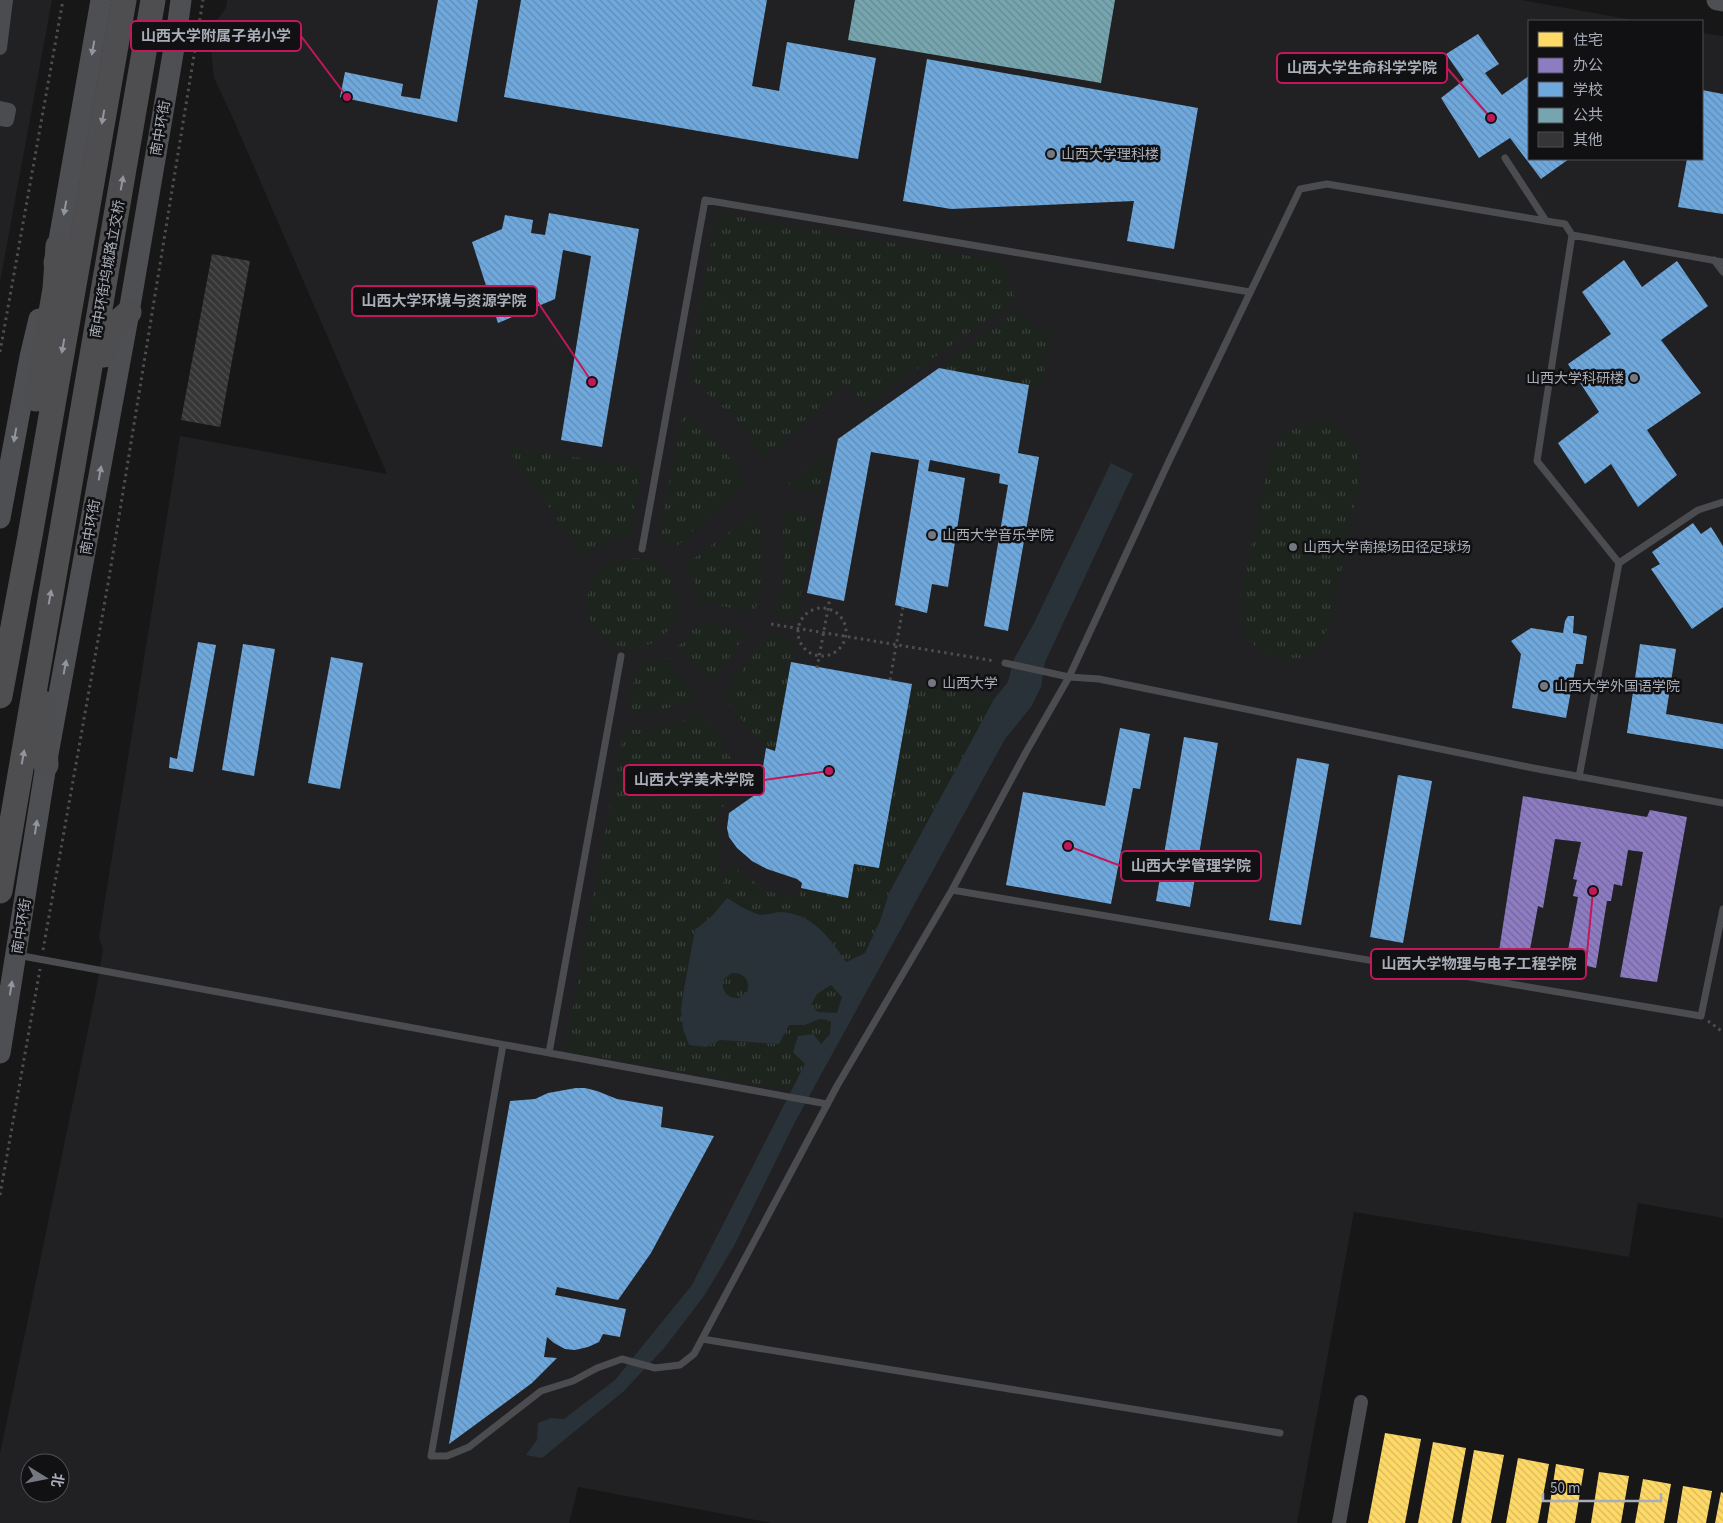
<svg xmlns="http://www.w3.org/2000/svg" width="1723" height="1523" font-family="'Source Sans 3','Noto Sans SC',sans-serif">
<style>
.built{fill:#212123;fill-rule:evenodd}
.park{fill:url(#park-tufts)}
.water{fill:#2a3239;fill-rule:evenodd}
.homes{fill:url(#homes-back-hatch)}
.offices{fill:url(#offices-back-hatch)}
.schools{fill:url(#schools-back-hatch)}
.public{fill:url(#public-back-hatch)}
.building{fill:url(#building-back-hatch)}
.lines{fill:none;stroke-linecap:round;stroke-linejoin:round}
.path{stroke:#4d4e52;stroke-width:3;stroke-dasharray:2.5 4;stroke-linecap:butt}
.lane{stroke:#4b4c50;stroke-width:7}
.street{stroke:#4b4c50;stroke-width:14}
.primary{stroke:#4d4f52;stroke-width:21}
.highway{stroke:#4e4e51;stroke-width:25}
.path-bridge{stroke:#4d4e52;stroke-width:3;stroke-dasharray:2.5 4;stroke-linecap:butt}
.oneway{fill:#91969e}
.oneway2{fill:#92959e}
.poi-dot{fill:#757880;stroke:#111113;stroke-width:2}
.labels{text-anchor:middle;stroke-width:5;stroke-linejoin:round;paint-order:stroke}
.street-label{font-size:14px;fill:#a8adb8;stroke:#111113}
.poi-label{font-size:14px;fill:#a8adb8;stroke:#111113;text-anchor:start}
.leader{fill:none;stroke:#c2185b;stroke-width:2}
.callout-dot{fill:#c2185b;stroke:#111113;stroke-width:2}
.callout{fill:#111113;stroke:#c2185b;stroke-width:2}
.callout-label{font-size:15px;text-anchor:middle;font-weight:bold;fill:#a8adb8}
</style>
<defs>
<pattern id="park-tufts" width="24" height="20" patternUnits="userSpaceOnUse" patternTransform="scale(1.25)"><rect width="24" height="20" fill="#1d241e"/><path d="M3 7l-1-3M5 7V3M7 7l1-3M15 17l-1-3M17 17v-4M19 17l1-3" fill="none" stroke="#3b413d"/></pattern>
<pattern id="homes-back-hatch" width="6" height="6" patternUnits="userSpaceOnUse" patternTransform="scale(1.25)"><rect width="6" height="6" fill="#ffd966"/><path d="M-1 5l2 2M0 0l6 6M5-1l2 2" fill="none" stroke="#d6b85d"/></pattern>
<pattern id="offices-back-hatch" width="6" height="6" patternUnits="userSpaceOnUse" patternTransform="scale(1.25)"><rect width="6" height="6" fill="#8e7cc3"/><path d="M-1 5l2 2M0 0l6 6M5-1l2 2" fill="none" stroke="#726699"/></pattern>
<pattern id="schools-back-hatch" width="6" height="6" patternUnits="userSpaceOnUse" patternTransform="scale(1.25)"><rect width="6" height="6" fill="#6fa8dc"/><path d="M-1 5l2 2M0 0l6 6M5-1l2 2" fill="none" stroke="#608bb3"/></pattern>
<pattern id="public-back-hatch" width="6" height="6" patternUnits="userSpaceOnUse" patternTransform="scale(1.25)"><rect width="6" height="6" fill="#76a5af"/><path d="M-1 5l2 2M0 0l6 6M5-1l2 2" fill="none" stroke="#658991"/></pattern>
<pattern id="building-back-hatch" width="6" height="6" patternUnits="userSpaceOnUse" patternTransform="scale(1.25)"><rect width="6" height="6" fill="#353536"/><path d="M-1 5l2 2M0 0l6 6M5-1l2 2" fill="none" stroke="#4f5051"/></pattern>
</defs>
<rect width="100%" height="100%" fill="#171717"/>
<path class="built" d="M0 0H52L0 282Z
M227 0H1521L1638 21H1529V159H1702V33L1723 36V1218L1638 1203 1629 1257 1354 1212 1297 1523H772L578 1487 569 1523H0V1454L95 996 103 950 99 937 180 436 387 474 232 116 214 78 209 31 226 8ZM30 1463H60V1493H30Z"/>
<path class="park" d="M717 213 1004 262 1008 283 1016 300 864 406 844 383 766 457 731 415 688 376Z
M1018 309 1035 326 1051 333 1041 388 939 368Z
M683 413 706 431 730 458 744 482 676 547 668 541 658 540Z
M1310 423 1330 424 1345 434 1358 450 1359 480 1332 617 1321 643 1301 658 1279 659 1256 648 1245 633 1240 617 1245 575 1269 461 1277 441 1292 429Z
M506 446 641 468 630 536C611 539 599 545 584 557Z
M828 453 820 494 784 487Z
M781 510 815 516 796 621 774 617 784 574V545Z
M757 512 762 543V578L755 613 698 601 697 588 686 564Z
M587 603a45 45 0 1 1 90 0a45 45 0 1 1-90 0Z
M698 621 748 632 711 682 677 647 687 638Z
M768 634 795 640 775 751 766 748 721 695 741 672Z
M668 658 696 697 668 708 629 713 636 666Z
M912 684 994 699 889 893 880 921 865 953 846 962C829 937 813 914 781 912 775 912 768 915 762 915 750 914 737 904 727 899L712 916 695 930 683 994 681 1010 683 1029 706 1047 720 1040 778 1044 789 1025H805L819 1019 831 1020V1034L805 1064 791 1090 565 1051 624 730C655 730 675 727 702 712L746 782C741 796 721 801 717 818 714 831 721 844 721 856 721 864 719 872 718 880L723 885 725 873 730 865C740 870 748 878 757 884 770 893 784 896 799 898L801 888 848 897 854 864 879 868Z
M722 986a13 13 0 1 1 26 0a13 13 0 1 1-26 0Z
M831 985 842 997 837 1013 818 1012 810 1005 817 994Z"/>
<path class="water" d="M1111 463 1133 474 1045 662 1041 687 1031 707 1005 739 795 1122 734 1246 704 1296 665 1347 624 1391 542 1458 526 1455 537 1440 538 1423 551 1418 564 1419 615 1380 692 1285 805 1064 793 1052 798 1036 813 1034 821 1044 830 1034 831 1020 819 1019 805 1025H789L779 1044 720 1040 706 1047 689 1045 683 1029 681 1010 683 994 695 930 712 916 727 898C737 904 750 913 762 915 768 915 775 912 781 912 813 914 829 937 846 962L865 953 880 921 889 893 994 699 1008 682 1014 659 1034 623ZM732 973C744 972 751 981 747 992L739 998C727 999 720 990 724 979ZM831 985 842 997 837 1013 818 1012 811 1005 817 994Z"/>
<path class="homes" d="M1385 1433 1421 1439 1405 1523H1368Z
M1433 1442 1466 1448 1452 1523H1418Z
M1474 1450 1504 1455 1491 1523H1461Z
M1518 1458 1549 1464 1538 1523H1506Z
M1556 1464 1584 1469 1575 1523H1547Z
M1599 1472 1629 1476 1621 1523H1591Z
M1643 1479 1671 1484 1664 1523H1635Z
M1683 1486 1712 1491 1706 1523H1677Z
M1721 1492 1723 1493V1523H1715Z"/>
<path class="offices" d="M1523 796 1647 817 1650 810 1687 817 1657 982 1620 977 1643 852 1628 850 1622 886 1614 884 1611 901H1607L1596 968 1566 961 1578 897 1573 896 1577 880 1573 879 1581 842 1555 839 1543 908 1538 906 1529 955 1499 951Z"/>
<path class="schools" d="M438 0H478L457 122 340 97 345 72 403 84 401 96 420 99Z
M521 0H767L752 86 779 91 787 42 876 58 858 159 504 97Z
M1478 34 1499 64 1485 73 1502 95 1529 76V159H1569L1541 179 1510 138 1479 158 1441 98 1464 80 1446 54Z
M927 59 1198 108 1174 249 1127 241 1134 201 951 209 903 201Z
M1702 90 1723 94V214L1678 207 1687 159H1702Z
M549 213 639 229 602 447 561 440 591 256 563 250 555 299 498 323 472 242 502 229 505 215 533 220 531 233 545 235Z
M1624 260 1642 287 1677 261 1708 306 1661 340 1701 393 1647 430 1677 475 1638 507 1611 464 1585 484 1558 443 1599 412 1568 364 1611 334 1582 292Z
M939 368 1029 385 1018 453 1039 457 1008 631 984 626 1008 485 999 483 1000 474 930 460 928 471 965 478 948 587 932 584 927 613 895 605 919 460 871 452 844 601 807 593 838 439Z
M1693 523 1701 534 1711 527 1723 546V607L1692 629 1651 569 1660 564 1652 552Z
M1568 616H1574L1573 633 1587 636 1583 664H1576L1566 718 1512 708 1521 654 1511 641 1531 628 1563 633 1565 621Z
M198 642 216 645 193 772 169 768 170 757 177 759Z
M243 644 275 649 254 776 222 770Z
M1640 644 1676 649 1666 714 1723 724V749L1627 733Z
M331 657 363 663 340 789 308 783Z
M791 662 912 684 879 868 854 864 848 898 801 888 802 883 797 879 767 869 752 861 737 848 729 837 727 828 729 813 759 792 766 748 775 751Z
M1120 728 1150 734 1140 789 1133 788 1111 904 1006 885 1023 792 1105 806Z
M1184 737 1218 743 1190 907 1156 901Z
M1297 758 1329 764 1301 925 1269 920Z
M1398 775 1432 781 1403 943 1370 937Z
M576 1088H585L597 1091 617 1099 663 1107 661 1127 714 1136 651 1253 618 1300 557 1287 555 1295 626 1309 620 1337 603 1334 599 1342 588 1347 575 1350 565 1349 554 1343 547 1337 544 1357 557 1358 532 1383 449 1444 510 1101 535 1099 548 1093Z"/>
<path class="public" d="M855 0H1115L1101 83 848 40Z"/>
<path class="building" d="M212 254 250 261 220 427 181 420Z"/>
<g class="lines">
<path class="path" d="M0 352 63 0
M771 624 995 661
M43 950 109 578 203 0
M1708 1021 1723 1032
M0 1195 40 969"/>
<path class="lane" d="M1505 158 1546 221 1565 224 1572 235
M1714 260 1723 272
M642 549 705 200 1250 292
M1619 563 1537 461 1572 235 1723 262
M1005 663 1069 677 1169 461 1300 189 1327 184 1546 221
M1579 777 1619 563 1698 510 1723 502
M952 890 1701 1016 1723 909
M17 955 827 1104
M503 1045 431 1456H447L469 1447 541 1391 573 1381 597 1368 622 1359 655 1368 680 1365 694 1354 837 1086 952 890 1026 752 1069 677 1099 679 1533 768 1723 803
M549 1053 621 656
M702 1339 1280 1433"/>
<path class="street" d="M0 48 6 0
M0 108 9 110 7 120 0 119
M1339 1523 1361 1402"/>
<path class="primary" d="M1717 0 1723 1
M54 263 58 246 101 0
M0 518 30 357 39 319
M0 1053 46 765 129 312 176 36 181 0"/>
<path class="highway" d="M104 355 109 330 129 312
M36 399 55 289 58 246
M0 696 30 536 124 0
M43 703 46 765
M0 891 153 0"/>
<path class="path-bridge" d="M798 632a24 24 0 1 1 48 0a24 24 0 1 1-48 0Z
M817 668 830 598
M890 680 903 607"/>
</g>
<defs><path id="oneway-solid" d="M-6-.8H1V-3.2L6.5 0L1 3.2V.8H-6Z" transform="scale(1.25)"/></defs>
<g class="oneway">
<use href="#oneway-solid" transform="translate(93 48) rotate(100)"/>
<use href="#oneway-solid" transform="translate(65 208) rotate(100)"/>
<use href="#oneway-solid" transform="translate(15 435) rotate(100)"/>
<use href="#oneway-solid" transform="translate(100 473) rotate(-80)"/>
<use href="#oneway-solid" transform="translate(65 667) rotate(-79)"/>
<use href="#oneway-solid" transform="translate(36 827) rotate(-81)"/>
<use href="#oneway-solid" transform="translate(11 988) rotate(-81)"/>
</g>
<g class="oneway2">
<use href="#oneway-solid" transform="translate(103 117) rotate(100)"/>
<use href="#oneway-solid" transform="translate(122 183) rotate(-80)"/>
<use href="#oneway-solid" transform="translate(63 346) rotate(100)"/>
<use href="#oneway-solid" transform="translate(50 597) rotate(-80)"/>
<use href="#oneway-solid" transform="translate(23 757) rotate(-80)"/>
</g>
<g class="poi-dot">
<circle cx="1051" cy="154" r="5"/>
<circle cx="1634" cy="378" r="5"/>
<circle cx="932" cy="535" r="5"/>
<circle cx="1293" cy="547" r="5"/>
<circle cx="932" cy="683" r="5"/>
<circle cx="1544" cy="686" r="5"/>
</g>
<g class="labels">
<g class="street-label">
<text transform="translate(160 128) rotate(-80)" y="5">南中环街</text>
<text transform="translate(107 269) rotate(-80)" y="5">南中环街坞城路立交桥</text>
<text transform="translate(90 527) rotate(-80)" y="5">南中环街</text>
<text transform="translate(21 926) rotate(-81)" y="5">南中环街</text>
</g>
<g class="poi-label">
<text x="1061" y="159">山西大学理科楼</text>
<text x="1624" y="383" text-anchor="end">山西大学科研楼</text>
<text x="942" y="540">山西大学音乐学院</text>
<text x="1303" y="552">山西大学南操场田径足球场</text>
<text x="942" y="688">山西大学</text>
<text x="1554" y="691">山西大学外国语学院</text>
</g>
</g>
<path class="leader" d="M347 97L301 36M1491 118L1447 68M592 382L537 301M829 771L764 780M1068 846L1121 866M1593 891L1586 964"/>
<g class="callout-dot">
<circle cx="347" cy="97" r="5"/>
<circle cx="1491" cy="118" r="5"/>
<circle cx="592" cy="382" r="5"/>
<circle cx="829" cy="771" r="5"/>
<circle cx="1068" cy="846" r="5"/>
<circle cx="1593" cy="891" r="5"/>
</g>
<g class="callout">
<rect x="131" y="21" width="170" height="30" rx="5"/>
<rect x="1277" y="53" width="170" height="30" rx="5"/>
<rect x="352" y="286" width="185" height="30" rx="5"/>
<rect x="624" y="765" width="140" height="30" rx="5"/>
<rect x="1121" y="851" width="140" height="30" rx="5"/>
<rect x="1371" y="949" width="215" height="30" rx="5"/>
</g>
<g class="callout-label">
<text x="216" y="41">山西大学附属子弟小学</text>
<text x="1362" y="73">山西大学生命科学学院</text>
<text x="444" y="306">山西大学环境与资源学院</text>
<text x="694" y="785">山西大学美术学院</text>
<text x="1191" y="871">山西大学管理学院</text>
<text x="1479" y="969">山西大学物理与电子工程学院</text>
</g>
<rect x="1528" y="20" width="175" height="140" fill="#111113" stroke="#4d4f55"/>
<rect x="1538" y="32" width="25" height="15" fill="#ffd966" stroke="#4d4f55"/>
<text x="1573" y="45" font-size="15" fill="#a8adb8">住宅</text>
<rect x="1538" y="58" width="25" height="15" fill="#8e7cc3" stroke="#4d4f55"/>
<text x="1573" y="70" font-size="15" fill="#a8adb8">办公</text>
<rect x="1538" y="82" width="25" height="15" fill="#6fa8dc" stroke="#4d4f55"/>
<text x="1573" y="95" font-size="15" fill="#a8adb8">学校</text>
<rect x="1538" y="108" width="25" height="15" fill="#76a5af" stroke="#4d4f55"/>
<text x="1573" y="120" font-size="15" fill="#a8adb8">公共</text>
<rect x="1538" y="132" width="25" height="15" fill="#353536" stroke="#4d4f55"/>
<text x="1573" y="145" font-size="15" fill="#a8adb8">其他</text>
<g transform="translate(45 1478) rotate(100)"><circle r="24" fill="#111113" stroke="#4d4f55"/>
<path d="M0-4L9 19L0 12L-9 19Z" fill="#757880"/>
<text y="-8" font-size="14" font-weight="bold" text-anchor="middle" fill="#a8adb8">北</text>
</g>
<path d="M1543 1493v8h118v-8" fill="none" stroke="#a8adb8" stroke-width="2.5"/>
<text x="1550" y="1493" font-size="15" fill="#a8adb8" stroke="#111113" stroke-width="4" paint-order="stroke">50 m</text>
</svg>
